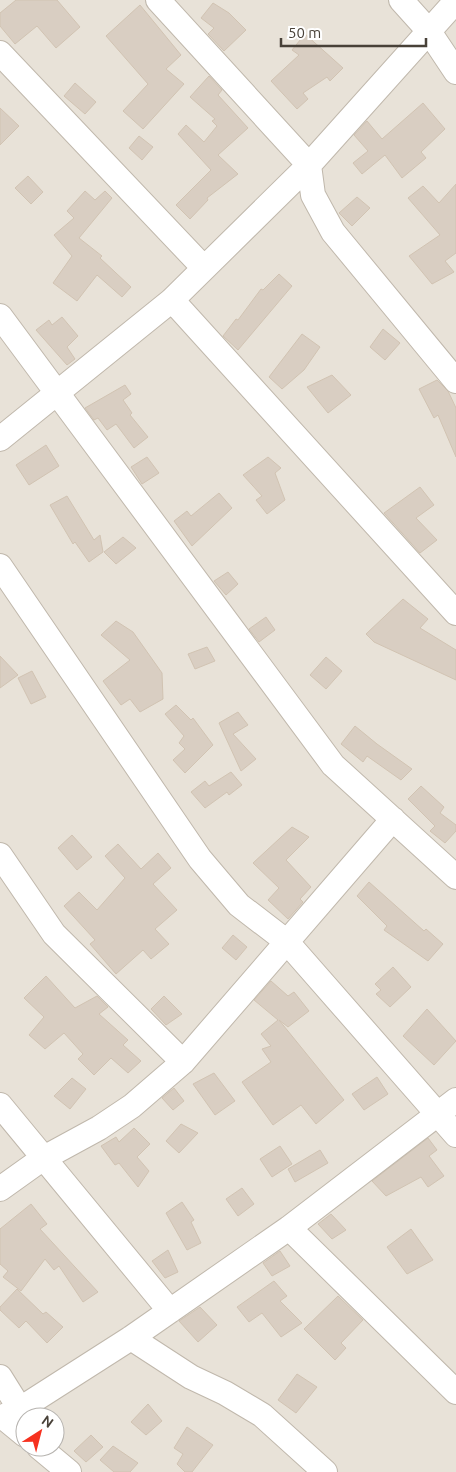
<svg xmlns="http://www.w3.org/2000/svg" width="456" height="1472" font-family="Ubuntu,sans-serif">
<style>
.residential{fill:#e8e2d8;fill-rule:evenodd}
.building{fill:#d9cec2;stroke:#d1c3b2}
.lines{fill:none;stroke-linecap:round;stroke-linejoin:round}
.minor-casing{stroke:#c0b8ac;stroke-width:26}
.minor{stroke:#fff;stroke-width:24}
</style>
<rect width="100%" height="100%" fill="#f4f0ea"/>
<path class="residential" d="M0 0H456V1472H0ZM25 1417H55V1447H25Z"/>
<path class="building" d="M16 0H57L80 27 56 48 37 26 15 44 0 26V13Z
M213 3 229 13 246 30 224 51 208 34 214 28 201 18Z
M140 5 181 55 166 69 184 84 143 129 123 111 148 84 106 36Z
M305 34 343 68 330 81 327 77 303 93 308 99 297 109 271 81 299 55 292 50Z
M209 76 222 90 218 95 248 128 218 155 238 174 207 198 208 200 190 219 176 205 211 170 178 134 186 125 204 142 217 126 212 121 215 119 190 97Z
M75 83 96 102 85 114 64 96Z
M423 103 445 129 421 152 426 158 402 178 385 155 362 174 353 163 368 151 354 135 367 121 382 139Z
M0 108 19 126 0 145Z
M139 136 153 147 142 160 129 148Z
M28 176 43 192 31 204 15 188Z
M456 184V253L445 261 454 272 432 284 409 256 440 235 408 198 423 186 439 203Z
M85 191 95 200 105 191 112 198 79 238 102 256 100 258 131 287 122 297 97 275 77 301 53 283 72 256 54 235 74 218 67 211Z
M357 197 370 208 352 226 339 213Z
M279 274 292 286 238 350 223 336 236 319 238 320 261 289 263 290Z
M62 317 78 336 67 347 75 359 67 365 36 330 49 320 52 325Z
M383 329 400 343 385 360 370 347Z
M302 334 320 347 304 370 282 389 269 377Z
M332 375 351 395 328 413 307 387Z
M437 380 448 391 456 408V457L438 415 434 418 419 389Z
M125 385 131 394 123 400 132 413 130 415 148 437 134 448 116 424 107 430 98 418 94 420 85 408Z
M46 445 59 466 29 485 16 465Z
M147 457 159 473 142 484 131 467Z
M268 457 281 468 275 473 285 500 267 514 256 500 262 496 243 475Z
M420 487 434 505 416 518 437 540 420 553 384 513Z
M219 493 232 508 192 546 174 521 187 511 191 516Z
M67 496 94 540 100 535 103 552 89 562 75 542 73 544 50 505Z
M123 537 136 548 116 564 104 552Z
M228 572 238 584 226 595 214 581Z
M403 599 428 619 420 628 456 650V680L374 642 366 634Z
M266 617 275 630 259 642 249 629Z
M116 621 133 632 162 673 163 699 140 712 130 699 121 705 103 681 130 660 101 635Z
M207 647 215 661 195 669 188 654Z
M0 656 18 675 0 688Z
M326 657 342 671 326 689 310 675Z
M32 671 46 697 31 704 18 678Z
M176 705 191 720 193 718 213 745 185 773 173 760 185 749 179 743 184 736 165 714Z
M238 712 248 725 233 734 256 759 241 771 219 723Z
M355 726 377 744 412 769 401 780 367 756 363 762 341 744Z
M231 772 242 785 229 795 227 792 205 808 191 792 205 781 209 786Z
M421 786 444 807 440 813 456 825V831L445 843 430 831 435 826 408 799Z
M292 827 309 837 286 860 311 887 300 899 303 902 288 919 268 900 279 888 253 863Z
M72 835 92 857 77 870 58 848Z
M118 844 141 869 158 853 171 868 153 884 177 910 155 929 169 944 151 959 143 950 116 974 90 944 95 940 64 906 79 892 97 910 125 878 105 856Z
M369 882 424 931 426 929 443 944 428 961 384 930 387 926 357 896Z
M233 935 247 947 236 960 222 948Z
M393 967 411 987 390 1007 376 994 381 990 375 984Z
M46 976 75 1008 97 996 108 1007 99 1014 128 1040 123 1045 141 1061 128 1073 111 1058 94 1075 78 1059 83 1054 64 1033 45 1049 29 1035 44 1017 24 998Z
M271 981 288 996 294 992 309 1011 288 1027 279 1020 344 1100 316 1124 301 1105 273 1125 242 1082 271 1062 262 1049 271 1046 261 1034 278 1020 254 1000Z
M164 996 182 1014 166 1025 151 1009Z
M427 1009 456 1041 434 1065 403 1036Z
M214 1073 235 1101 215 1115 193 1084Z
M377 1077 388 1094 364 1110 352 1094Z
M72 1078 86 1089 70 1109 54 1096Z
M174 1088 184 1101 173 1110 162 1098Z
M181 1124 198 1133 179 1153 166 1141Z
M134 1128 150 1144 137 1157 149 1171 138 1187 119 1163 115 1165 101 1146 116 1137 119 1142Z
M428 1138 437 1150 429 1156 444 1176 428 1187 421 1177 386 1196 372 1181Z
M280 1146 292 1164 272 1177 260 1159Z
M320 1150 328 1163 295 1182 288 1169Z
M242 1188 254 1204 238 1216 226 1199Z
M182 1202 194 1220 191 1222 201 1243 187 1250 166 1213Z
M31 1204 47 1224 40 1229 98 1292 83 1302 59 1266 54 1270 45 1259 21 1291 3 1277 8 1271 0 1264V1229Z
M331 1214 346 1230 332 1239 318 1224Z
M411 1229 433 1260 407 1274 387 1247Z
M168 1250 178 1272 165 1278 152 1261Z
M280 1251 290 1266 272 1276 263 1263Z
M274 1281 287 1296 280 1301 302 1323 281 1337 262 1313 249 1322 237 1307Z
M17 1289 43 1314 46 1312 63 1327 47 1343 26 1321 19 1328 0 1310V1307Z
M338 1296 363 1320 341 1343 346 1348 335 1360 304 1329Z
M200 1307 217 1325 198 1342 179 1321Z
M297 1374 317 1387 296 1413 278 1400Z
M148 1404 162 1421 146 1435 131 1422Z
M187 1427 213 1445 192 1472H185L177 1464 183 1454 174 1448Z
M91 1435 103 1447 86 1462 74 1451Z
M113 1446 138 1463 130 1472H114L100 1460Z"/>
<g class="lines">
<g class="minor-casing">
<path id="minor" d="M158 0 309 165 313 195 333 232 456 381
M401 0 428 30 456 72
M0 53 203 267
M172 300 456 613
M0 316 333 765 456 877
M0 439 172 300 309 165 456 1
M0 566 200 859 239 905 286 941 456 1135
M0 855 54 934 183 1062
M0 1105 170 1311
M0 1189 42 1159 99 1128 132 1106 183 1062 393 819
M289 1228 456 1392
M131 1338 191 1377 225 1393 262 1415 325 1472
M0 1377 20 1409
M3 1417 25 1435
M0 1418 20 1409 131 1338 289 1228 456 1100
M39 1447 69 1472"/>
</g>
<use href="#minor" class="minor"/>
</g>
<g transform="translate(40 1432) rotate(36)"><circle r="24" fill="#ffffff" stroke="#b6b3af"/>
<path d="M0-4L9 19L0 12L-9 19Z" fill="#f6311f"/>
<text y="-8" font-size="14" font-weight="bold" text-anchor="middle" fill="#484138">N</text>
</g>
<path d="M281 38v8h145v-8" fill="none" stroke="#484138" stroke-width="2.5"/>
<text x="288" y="38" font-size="15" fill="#484138" stroke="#ffffff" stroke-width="4" paint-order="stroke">50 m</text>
</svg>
